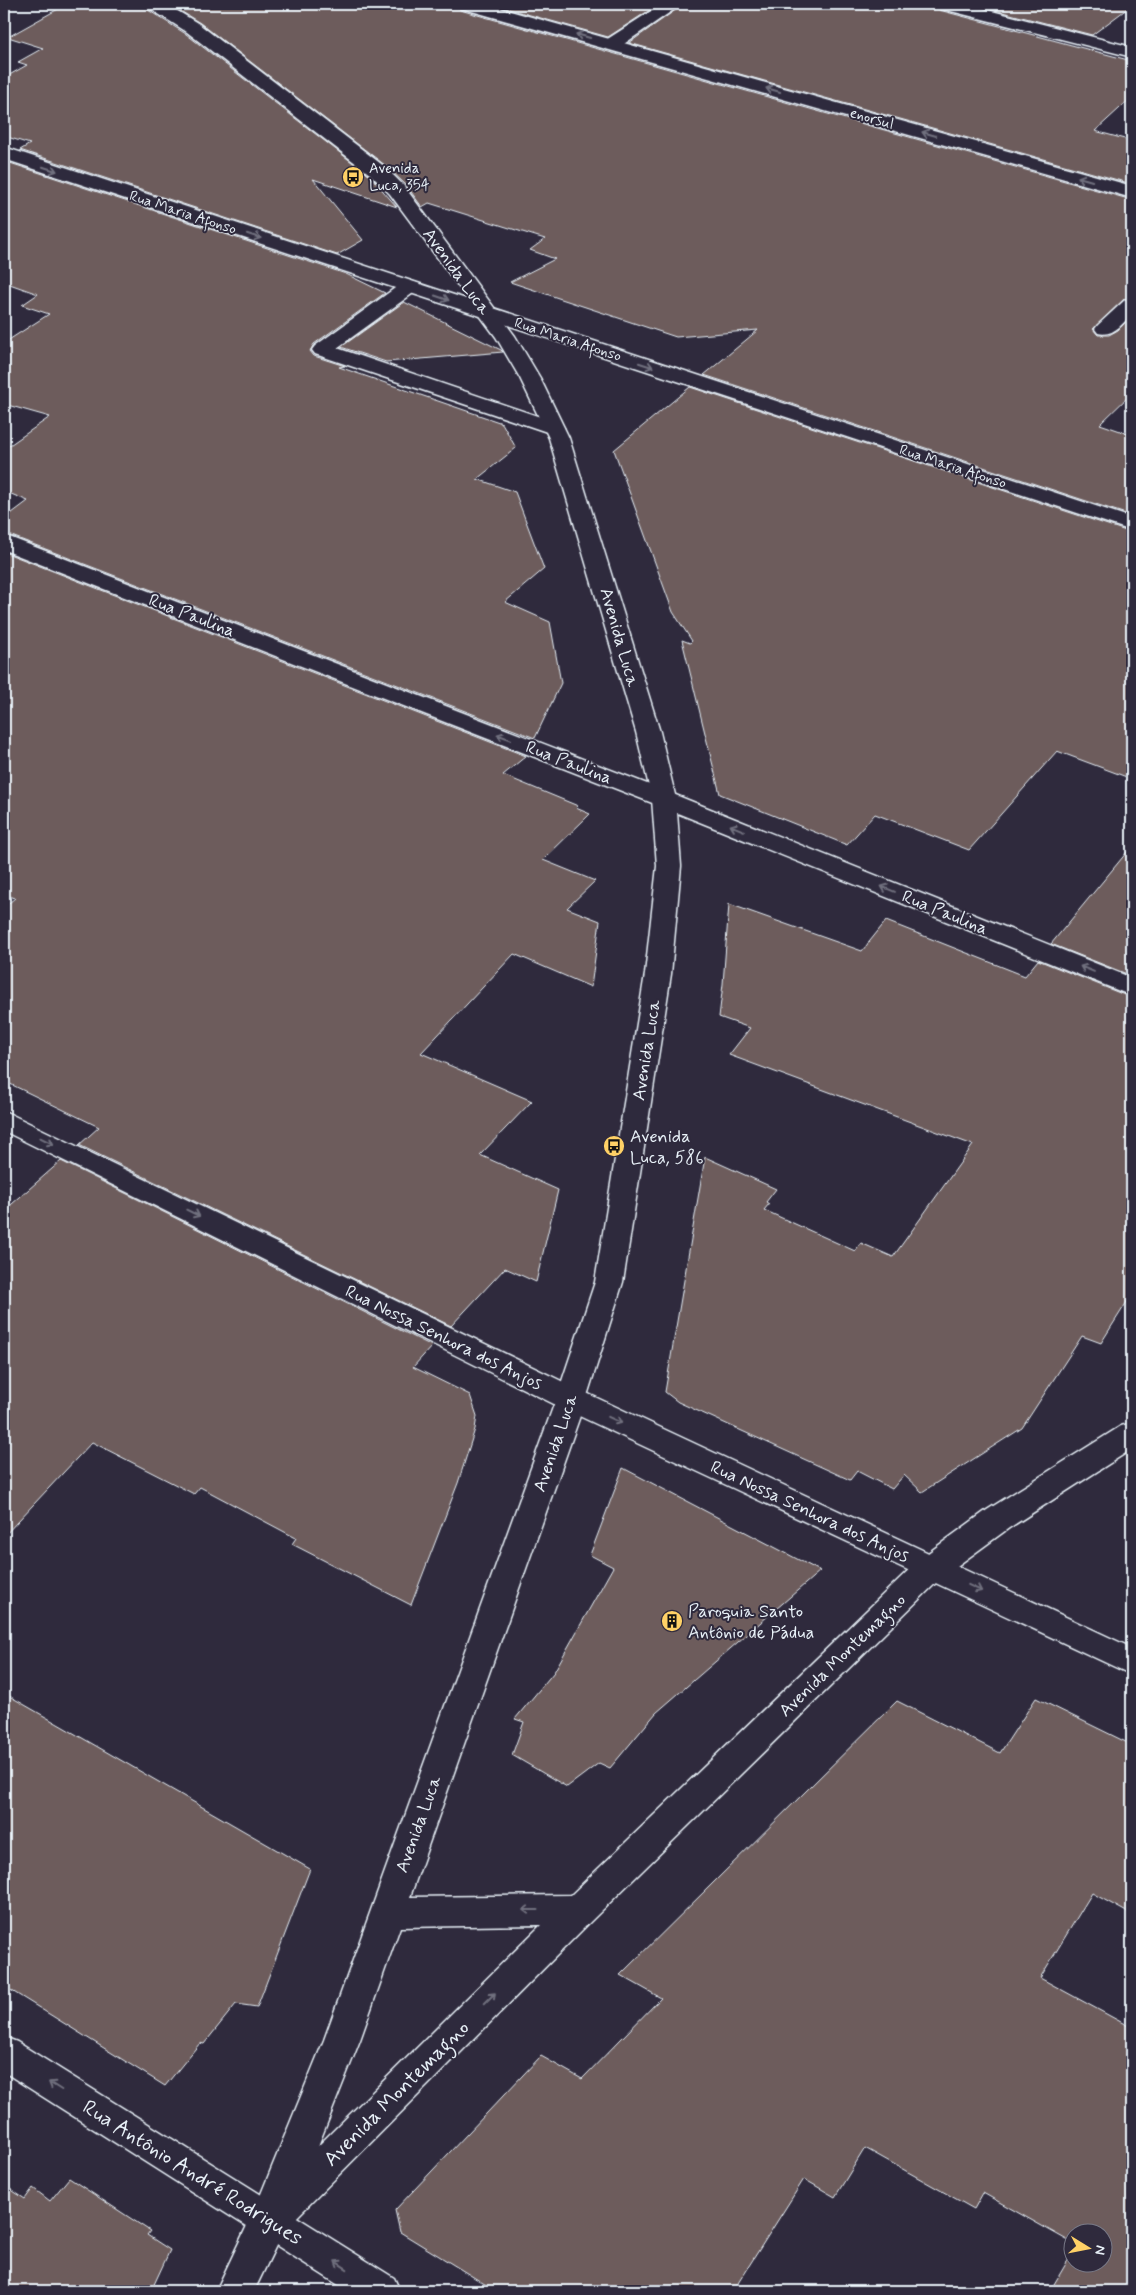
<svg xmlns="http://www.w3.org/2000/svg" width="1136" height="2295" font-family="Mynerve,sans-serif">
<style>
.building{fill:#6d5c5b;stroke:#e8f1f8}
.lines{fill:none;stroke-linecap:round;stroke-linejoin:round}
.pedestrian-casing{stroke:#e8f1f8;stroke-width:3}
.minor-casing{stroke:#e8f1f8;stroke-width:3}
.tertiary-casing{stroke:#e8f1f8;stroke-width:3}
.pedestrian{fill:#2f2a3d;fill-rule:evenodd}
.minor{fill:#2f2a3d;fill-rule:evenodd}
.tertiary{fill:#2f2a3d;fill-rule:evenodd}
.oneway{stroke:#70707e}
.labels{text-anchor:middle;stroke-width:4;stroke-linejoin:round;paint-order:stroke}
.far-street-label{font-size:15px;fill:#e8f1f8;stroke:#2f2a3d}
.far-poi-label{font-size:15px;fill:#e8f1f8;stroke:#2f2a3d;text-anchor:start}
.street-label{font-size:18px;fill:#e8f1f8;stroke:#2f2a3d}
.poi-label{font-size:18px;fill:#e8f1f8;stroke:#2f2a3d;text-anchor:start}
.near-street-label{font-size:21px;fill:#e8f1f8;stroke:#2f2a3d}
</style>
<rect width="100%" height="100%" fill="#2f2a3d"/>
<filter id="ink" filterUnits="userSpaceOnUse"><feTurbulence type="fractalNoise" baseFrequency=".02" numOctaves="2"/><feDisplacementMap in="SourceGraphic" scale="10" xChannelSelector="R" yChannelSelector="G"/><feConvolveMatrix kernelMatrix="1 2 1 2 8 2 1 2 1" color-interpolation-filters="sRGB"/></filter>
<g filter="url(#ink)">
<path class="building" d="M67 4H145L148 10 186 34 370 176 397 207 313 179 363 240 337 255 20 150 30 144 4 136V78L27 65 18 62 43 48 8 37Z
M169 4H457L460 10 1132 200V296L1124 299 1093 329 1098 335H1109L1118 330 1132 316V393L1100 424 1132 435V516L704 375 758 330 676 337 510 282 555 259 530 250 545 239 429 203 422 207 406 185 386 166 200 23Z
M491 4H659L608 37Z
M684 4H934L939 10 1132 61V97L1095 131 1132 141V184L629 43Z
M971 4H1132V5L1092 35Z
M4 161 346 274 385 293 314 344 310 351 314 356 345 366 339 367 502 423 516 448 477 479 515 492 544 569 505 602 550 622 561 683 535 738 4 533V519L28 501 4 491V449L50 417 4 404V343L49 314 22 305 38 294 4 282Z
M404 302 501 350 503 352 386 362 341 347Z
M690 387 1132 533V779L1057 751 969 850 875 814 847 845 720 794 682 640 690 643 692 641 673 612 614 450Z
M4 552 526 756 503 775 578 806 576 808 590 814 543 860 595 881 567 908 600 921 591 987 514 954 421 1053 532 1101 480 1155 558 1190 536 1282 505 1268 451 1326 79 1145 99 1127 4 1081V907L15 898 4 894Z
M1132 846V976L1051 944Z
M729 904 862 951 886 921 1025 976 1038 960 1132 998V1294L1101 1343 1082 1336 1022 1428 922 1492 904 1475 892 1489 857 1471 850 1480 678 1402 665 1392 705 1157 776 1189 766 1202 769 1204 764 1210 855 1251 861 1243 893 1257 973 1145 729 1055 750 1028 719 1017 723 984Z
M61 1161 432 1346 413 1367 470 1395 477 1416 475 1429 458 1483 411 1605 292 1544 296 1538 200 1487 194 1494 92 1442 4 1536V1211Z
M623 1468 820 1571 656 1713 610 1768 599 1763 567 1787 512 1755 524 1722 515 1719 554 1672 613 1567 590 1555Z
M4 1693 310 1869 257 2007 236 2004 204 2044 200 2043 165 2086 4 1986Z
M1036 1698 1132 1745V1915L1092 1893 1040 1978 1132 2028V2291H1050L1074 2250V2262H1104V2232H1074V2244L983 2193 974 2209 865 2148 835 2197 804 2179 733 2291H496L400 2232 395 2210 541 2056 582 2079 661 1998 620 1975 897 1701 1000 1753Z
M69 2178 150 2231 147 2235 170 2250 151 2291H4V2185L25 2199 33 2188 50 2201Z"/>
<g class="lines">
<g class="pedestrian-casing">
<path id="pedestrian" d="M409 281 416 283 419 287 416 291 337 348 561 424 564 428 561 432 554 434 547 432 315 354 312 350 315 346 402 283Z"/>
</g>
<g class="minor-casing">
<path id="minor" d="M662 4H682L618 48H606L603 44 606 40Z
M936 4H964L1132 47V57L939 8Z
M4 147 1132 518V531L4 159Z
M1132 298V314C1122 324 1113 337 1098 333L1095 329 1098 325 1125 300Z
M4 535 673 794 1132 978V996L655 804 4 550Z
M4 1111 582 1391 1132 1648V1675L560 1407 4 1131Z
M4 2037 17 2042 394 2278 400 2291H348L4 2072Z"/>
</g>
<g class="tertiary-casing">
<path id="tertiary" d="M147 4H166L199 24 385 167 404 186 515 336 540 378 569 438 660 732 676 799 681 866 671 974 623 1282 586 1399 410 1897 571 1895 920 1559 987 1510 1121 1426 1132 1423V1449L1009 1528 942 1577 591 1921 283 2231 254 2291H216L254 2211 324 2040 556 1399 595 1282 645 974 657 866 652 799 636 732 549 438 520 378 496 337 390 194 371 175 187 32 149 8ZM541 1925 318 2146 360 2040 400 1927Z
M459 4H485L1132 186V198L461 8Z"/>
</g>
<use href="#pedestrian" class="pedestrian"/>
<use href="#minor" class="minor"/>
<use href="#tertiary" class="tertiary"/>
</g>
<defs><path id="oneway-shaft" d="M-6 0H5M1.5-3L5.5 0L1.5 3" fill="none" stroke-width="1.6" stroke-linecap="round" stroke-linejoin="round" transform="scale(1.25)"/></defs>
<g class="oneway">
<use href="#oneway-shaft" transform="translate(583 36) rotate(-164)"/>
<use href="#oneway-shaft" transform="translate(773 90) rotate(-164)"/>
<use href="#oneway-shaft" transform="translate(929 134) rotate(-164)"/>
<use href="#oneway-shaft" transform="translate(50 169) rotate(18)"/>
<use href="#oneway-shaft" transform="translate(1085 179) rotate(-164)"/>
<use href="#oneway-shaft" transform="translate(254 236) rotate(18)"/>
<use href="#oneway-shaft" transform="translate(442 298) rotate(19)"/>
<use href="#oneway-shaft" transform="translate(646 365) rotate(18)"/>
<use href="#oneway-shaft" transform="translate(504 737) rotate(-159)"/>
<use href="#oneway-shaft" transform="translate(737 828) rotate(-158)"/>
<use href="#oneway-shaft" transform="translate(888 889) rotate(-158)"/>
<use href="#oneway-shaft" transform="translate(1087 969) rotate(-158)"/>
<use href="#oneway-shaft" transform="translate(47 1141) rotate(26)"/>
<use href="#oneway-shaft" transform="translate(193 1213) rotate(26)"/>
<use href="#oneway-shaft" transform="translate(615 1420) rotate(25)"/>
<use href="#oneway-shaft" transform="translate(975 1588) rotate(25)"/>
<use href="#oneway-shaft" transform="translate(530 1910) rotate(-180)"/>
<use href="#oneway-shaft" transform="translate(490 1998) rotate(-45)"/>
<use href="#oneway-shaft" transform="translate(55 2086) rotate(-148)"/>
<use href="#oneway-shaft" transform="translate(341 2265) rotate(-147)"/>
</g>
</g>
<defs>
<g id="bus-disc" transform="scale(1.125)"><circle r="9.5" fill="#ffd166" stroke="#2f2a3d"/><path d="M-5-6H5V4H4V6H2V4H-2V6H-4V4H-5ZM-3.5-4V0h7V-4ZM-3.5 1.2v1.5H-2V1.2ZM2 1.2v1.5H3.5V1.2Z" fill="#111"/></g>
<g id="building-disc" transform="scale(1.125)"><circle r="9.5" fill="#ffd166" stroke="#2f2a3d"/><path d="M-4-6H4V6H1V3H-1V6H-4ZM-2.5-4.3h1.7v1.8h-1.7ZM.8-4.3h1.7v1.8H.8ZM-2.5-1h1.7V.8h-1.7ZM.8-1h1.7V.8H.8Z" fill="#111"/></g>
</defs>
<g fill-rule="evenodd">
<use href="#bus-disc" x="353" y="177"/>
<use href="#bus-disc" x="614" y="1146"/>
<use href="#building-disc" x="672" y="1621"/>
</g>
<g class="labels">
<g class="far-street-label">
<text transform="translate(872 118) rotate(16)" y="5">enorsul</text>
<text transform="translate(183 212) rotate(18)" y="5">Rua Maria Afonso</text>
<text transform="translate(568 339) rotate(18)" y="5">Rua Maria Afonso</text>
<text transform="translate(953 466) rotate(18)" y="5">Rua Maria Afonso</text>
</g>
<g class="far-poi-label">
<text x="369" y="173">Avenida<tspan x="369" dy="17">Luca, 354</tspan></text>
</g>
<g class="street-label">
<text transform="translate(457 271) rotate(54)" y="6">Avenida Luca</text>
<text transform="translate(192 615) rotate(21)" y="6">Rua Paulina</text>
<text transform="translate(620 637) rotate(74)" y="6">Avenida Luca</text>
<text transform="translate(569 762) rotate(21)" y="6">Rua Paulina</text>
<text transform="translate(945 912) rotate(22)" y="6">Rua Paulina</text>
<text transform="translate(646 1050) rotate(-81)" y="6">Avenida Luca</text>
<text transform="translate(444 1337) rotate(26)" y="6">Rua Nossa Senhora dos Anjos</text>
<text transform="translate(555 1443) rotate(-71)" y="6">Avenida Luca</text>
<text transform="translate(810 1511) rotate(25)" y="6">Rua Nossa Senhora dos Anjos</text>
<text transform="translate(842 1655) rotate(-44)" y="6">Avenida Montemagno</text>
<text transform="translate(418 1824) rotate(-70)" y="6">Avenida Luca</text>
</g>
<g class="poi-label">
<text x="630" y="1142">Avenida<tspan x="630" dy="21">Luca, 586</tspan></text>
<text x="688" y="1617">Paroquia Santo<tspan x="688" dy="21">Antônio de Pádua</tspan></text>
</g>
<g class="near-street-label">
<text transform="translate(396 2093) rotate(-45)" y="7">Avenida Montemagno</text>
<text transform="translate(193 2172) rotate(32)" y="7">Rua Antônio André Rodrigues</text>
</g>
</g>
<rect width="1136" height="2295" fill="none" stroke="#2f2a3d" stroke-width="20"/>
<rect x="10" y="10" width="1116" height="2275" fill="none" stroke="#e8f1f8" stroke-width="2" filter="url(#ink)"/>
<g transform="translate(1088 2248) rotate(100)"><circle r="24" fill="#2f2a3d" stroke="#797a88"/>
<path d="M0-4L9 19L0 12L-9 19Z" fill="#ffd166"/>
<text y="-8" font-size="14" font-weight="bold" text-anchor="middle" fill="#e8f1f8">N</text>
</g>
</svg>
